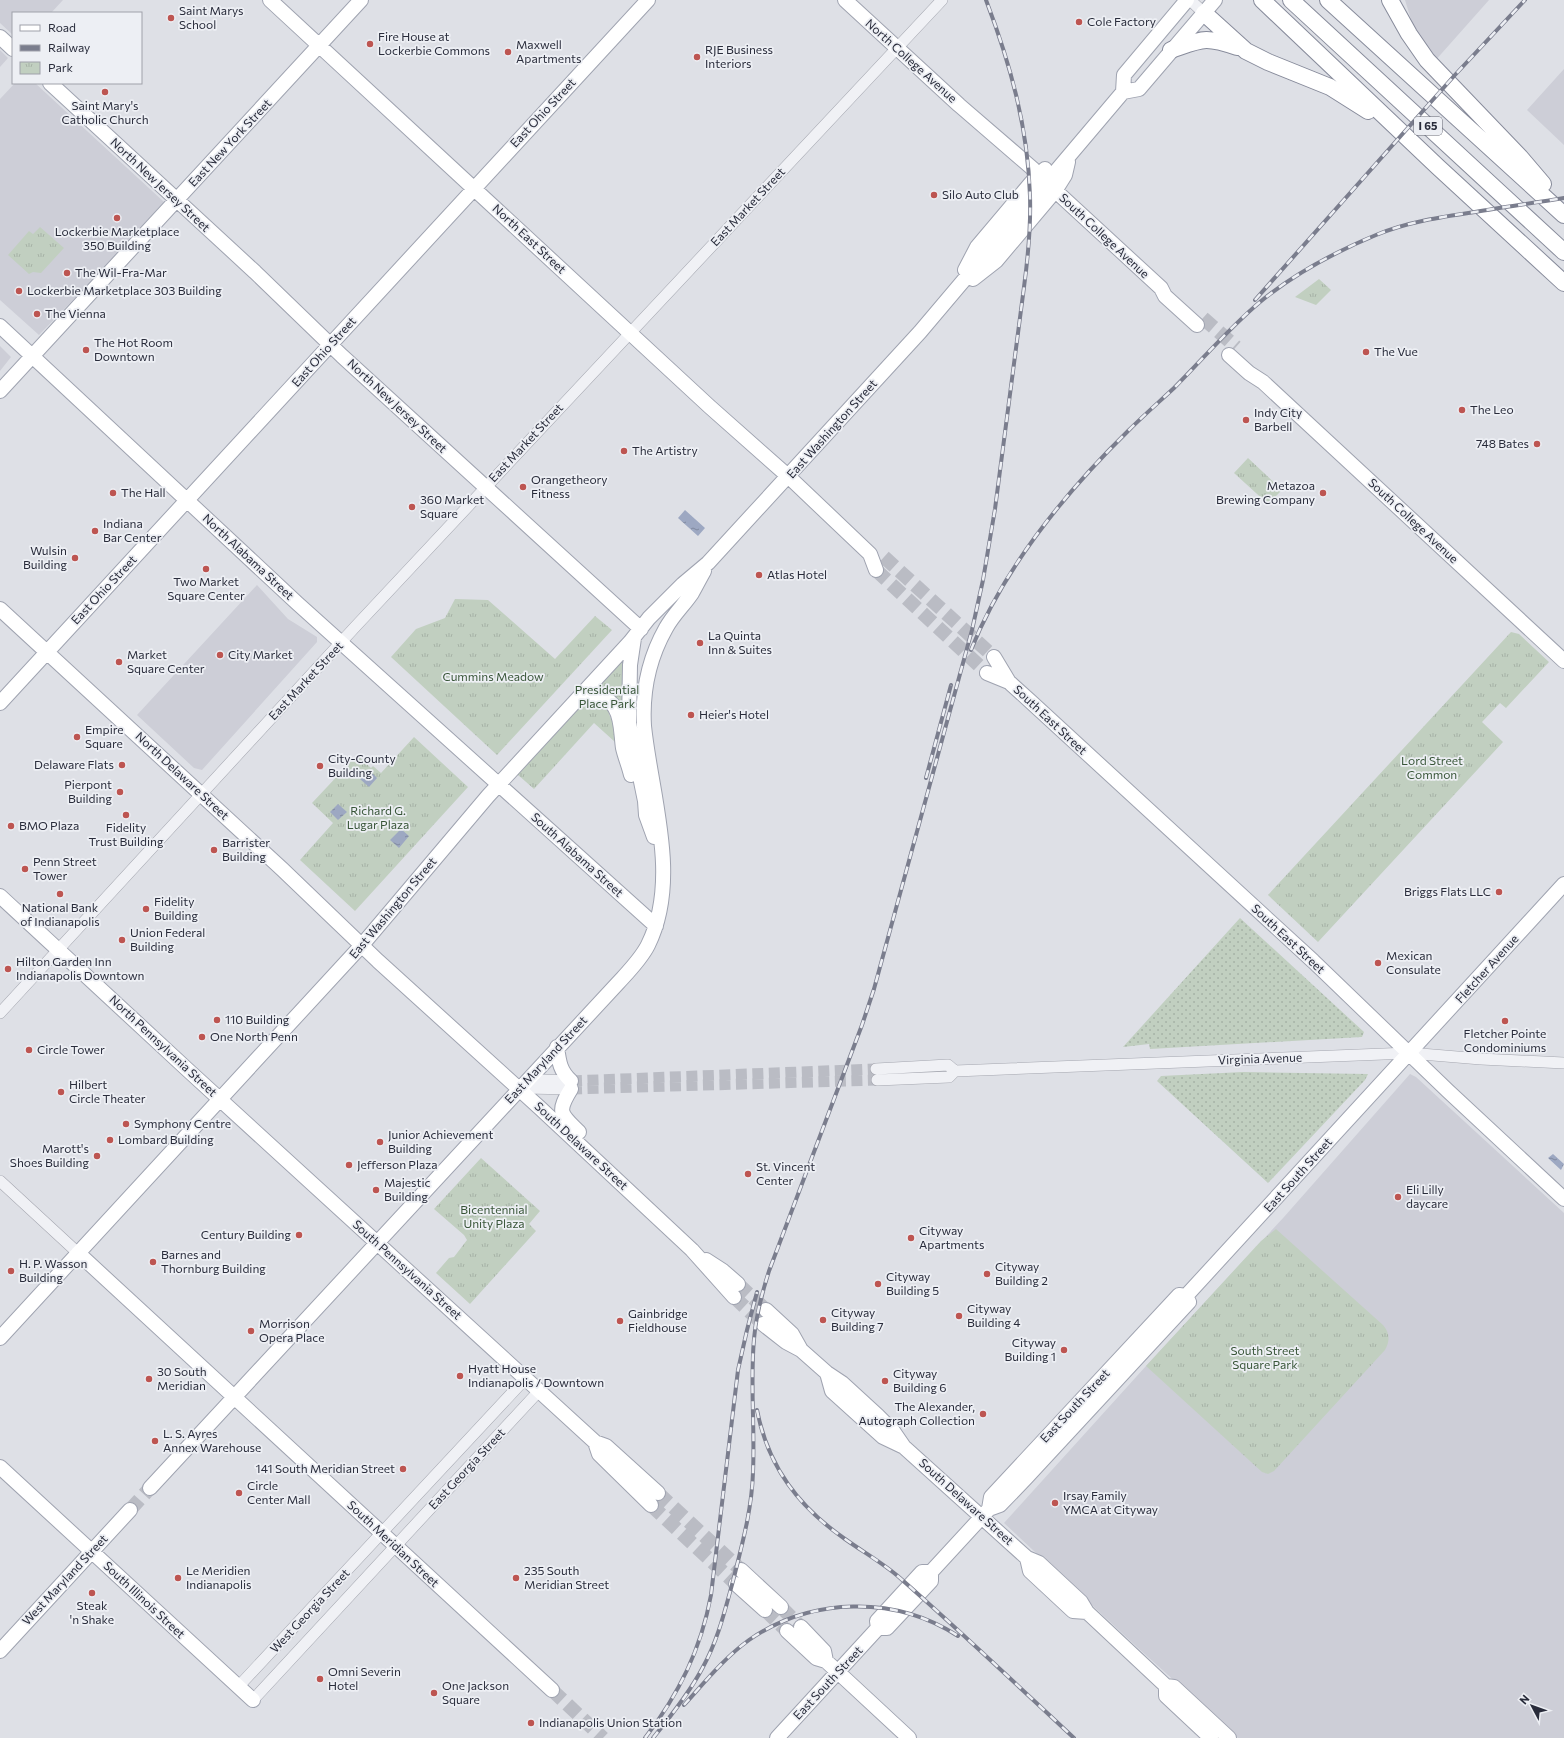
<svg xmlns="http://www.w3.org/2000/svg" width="1564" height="1738" font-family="Commissioner,sans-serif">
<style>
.built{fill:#cdced7}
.grass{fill:url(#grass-dots)}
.park{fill:url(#park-tufts)}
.water{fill:url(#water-ripples)}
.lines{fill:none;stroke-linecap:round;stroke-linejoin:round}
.minor-tunnel{stroke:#babcc4;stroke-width:11;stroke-dasharray:11 5.5;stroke-linecap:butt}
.major-tunnel{stroke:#babcc4;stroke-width:14;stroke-dasharray:14 7;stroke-linecap:butt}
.minor-casing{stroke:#a4a6af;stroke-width:12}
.major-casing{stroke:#9fa3b0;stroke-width:16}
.highway-casing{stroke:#878b9b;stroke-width:18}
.minor{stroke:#f0f1f5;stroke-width:11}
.major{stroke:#fff;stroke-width:14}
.highway{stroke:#fff;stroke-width:16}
.rail-casing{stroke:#7a7d8d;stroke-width:4}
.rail{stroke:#edeff4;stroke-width:2.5;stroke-dasharray:8;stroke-linecap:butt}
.poi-dot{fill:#bd5551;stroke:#edeff4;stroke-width:1.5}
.labels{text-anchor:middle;stroke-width:3.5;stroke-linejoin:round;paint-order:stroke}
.shield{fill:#edeff4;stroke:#646672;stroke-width:1}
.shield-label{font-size:11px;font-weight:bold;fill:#292c3b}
.poi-label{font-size:12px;fill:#292c3b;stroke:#edeff4;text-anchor:start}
.street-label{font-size:12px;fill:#292c3b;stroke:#edeff4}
.park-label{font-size:12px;fill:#385538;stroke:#edeff4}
</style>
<defs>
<pattern id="grass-dots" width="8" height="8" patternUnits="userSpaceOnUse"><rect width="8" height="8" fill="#c1cfc0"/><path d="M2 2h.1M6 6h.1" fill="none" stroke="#a6b2a6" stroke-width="1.8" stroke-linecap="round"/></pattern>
<pattern id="park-tufts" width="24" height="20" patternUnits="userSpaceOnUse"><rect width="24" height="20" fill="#c1cfc0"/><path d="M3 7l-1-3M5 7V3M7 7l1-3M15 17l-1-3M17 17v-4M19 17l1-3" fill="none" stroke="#a6b2a6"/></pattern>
<pattern id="water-ripples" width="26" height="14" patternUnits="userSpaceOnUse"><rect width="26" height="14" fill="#9da8c2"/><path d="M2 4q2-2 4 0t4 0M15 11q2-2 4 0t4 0" fill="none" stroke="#80899f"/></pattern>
</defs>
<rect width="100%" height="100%" fill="#dee0e6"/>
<path class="built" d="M0 0H63L51 13H13V35L0 23Z
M1405 0H1489L1434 62 1413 26Z
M0 50 8 58 0 67Z
M1564 69V145L1527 110Z
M15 83H35L164 202 107 265 39 335 0 300V99Z
M0 346 11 357 0 371Z
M257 585 288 619 317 637V642L202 770 194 768 137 715Z
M1410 1074 1416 1077 1564 1213V1738H1238L1138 1648 1004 1523 1146 1366 1284 1217Z"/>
<path class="grass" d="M1240 918 1364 1032 1362 1037 1150 1049 1149 1044 1123 1047Z
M1243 1072 1368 1074 1365 1080 1268 1183 1157 1081 1161 1076Z"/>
<path class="park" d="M40 227 64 248 41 273 33 272 29 274 8 255 29 231 33 234Z
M1319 279 1331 290 1316 305 1295 297Z
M1248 458 1282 490 1268 504 1234 473Z
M455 599 488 600 555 659 595 616 612 630 497 755 391 657 416 629 445 618Z
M1511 632 1519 634 1549 662 1506 708 1500 703 1482 722 1503 742 1318 942 1268 895Z
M624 657 622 705 609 714 613 724 615 742 594 723 534 789 517 774Z
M414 737 468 787 355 911 300 860 333 823 312 803 357 755 371 768 373 766 381 773Z
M481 1158 540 1211 529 1224 536 1231 470 1304 436 1273 449 1258 454 1257 467 1240 464 1235 434 1209Z
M1276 1229 1383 1325C1390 1333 1390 1341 1385 1350L1274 1471 1268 1474 1262 1472 1146 1366 1261 1241Z"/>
<path class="water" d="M685 510 705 528 698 536 678 518Z
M369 770 377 778 369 787 360 779Z
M338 804 347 812 338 820 330 812Z
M401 829 409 836 399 848 390 840Z
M1553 1154 1564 1164 1561 1170 1548 1158Z"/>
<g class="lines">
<path class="minor-tunnel" d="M571 1081 876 1069
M571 1089 877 1080"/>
<path class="major-tunnel" d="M1203 318 1236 347
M884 557 994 657
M876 570 987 673
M738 1284 766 1310
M734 1297 763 1324
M658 1493 741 1570
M651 1505 736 1584
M130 1510 150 1488
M781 1607 801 1627
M765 1610 787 1631
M552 1690 603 1738"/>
<g class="minor-casing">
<path id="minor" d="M1190 0 1204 13
M0 1013 355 627 942 0
M876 1069 948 1065 955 1071 1409 1053 1481 1059 1564 1063
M877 1080 949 1077 955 1071
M522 1087 541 1080 571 1081
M526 1088 571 1089
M0 1181 78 1253
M238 1687 526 1378
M253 1700 539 1391"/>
</g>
<g class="major-casing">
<path id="major" d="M270 0 710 407 789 477 870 554 876 570
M845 0 959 105 1032 168 1047 183 1161 288 1165 296 1197 325
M0 37 13 49
M50 83 255 272 342 356 641 629
M1123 92 1139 89 1215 0
M965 270 977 247 1031 183 1045 169
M973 279 996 261 1055 191 1065 175 1068 162
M0 326 297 603 656 926
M1229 355 1249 373 1263 382 1564 661
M0 391 361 0
M0 609 282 869 378 961 540 1108 692 1250 734 1297
M634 638 630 665 629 723 645 801 646 815 654 837
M994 657 1009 682 1030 701 1313 961 1448 1091 1564 1199
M987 673 1009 682
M580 697C591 691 609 697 615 708 622 719 621 735 623 748 625 757 629 766 631 775
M0 703 648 0
M0 896 190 1072 595 1442 606 1446 658 1493
M557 1047C559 1062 560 1071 571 1081
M571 1089C556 1113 561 1114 579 1132
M78 1253 552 1690
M706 1260 723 1271 738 1284
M1186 1296 1564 884
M766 1310 792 1334 801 1350
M763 1324 786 1342 801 1350 827 1373 842 1383 878 1416 893 1431 904 1447 1027 1558 1039 1563 1081 1602 1087 1612 1166 1686 1174 1687 1229 1738
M0 1338 362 945 488 796 630 642 649 618 683 584 708 563 920 332 1123 92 1124 75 1187 0
M827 1373 832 1391 883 1437 904 1447
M595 1442 599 1454 651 1505
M0 1467 253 1700
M150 1488 618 983C629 971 641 959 648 945 681 879 651 795 644 726 642 692 649 658 666 628 673 615 684 605 692 593 696 586 700 578 704 571
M989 1509 991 1497 1179 1295 1186 1296
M1027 1558 1030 1571 1073 1611 1087 1612
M741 1570 781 1607
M736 1584 765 1610
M801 1627 824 1651 826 1661
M878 1628 877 1621 922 1572H931
M787 1631 816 1658 826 1661 909 1738
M0 1651 130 1510
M1166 1686V1696L1211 1738
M777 1738 878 1628H887L931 1581V1572L989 1509 1000 1505 1026 1478 1189 1302 1186 1296"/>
</g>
<g class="highway-casing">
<path id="highway" d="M1262 0 1438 167 1564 283
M1291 0 1564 252
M1328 0 1564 215
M1390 0 1409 34 1427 60 1520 157 1543 184
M1204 13 1246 51 1268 62 1330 87 1368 111
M1171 50C1203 39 1204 36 1237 47"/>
</g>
<use href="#minor" class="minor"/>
<use href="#major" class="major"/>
<use href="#highway" class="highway"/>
<g class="rail-casing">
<path id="rail" d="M1255 300 1454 76 1525 0
M971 650C1004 567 1065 493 1128 431 1143 416 1159 402 1174 388 1203 359 1229 328 1260 302 1294 274 1335 252 1376 235 1407 222 1441 217 1475 212 1504 207 1534 203 1564 198
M926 778 951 685
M757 1410C768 1467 799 1507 845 1539 863 1552 883 1563 900 1578 959 1630 1016 1684 1074 1738
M684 1705C704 1683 724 1658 749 1640 811 1597 895 1595 958 1636
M645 1738C679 1694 701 1649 711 1595L738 1370 747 1330 757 1292
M653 1738C671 1716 690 1692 703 1667 718 1640 725 1610 733 1581 742 1545 752 1509 753 1472 755 1427 750 1383 754 1339 756 1315 762 1293 769 1271L862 1025 874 989 948 718 972 630 983 580 995 509 1024 287C1028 257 1031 226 1030 196 1028 127 1010 63 986 0"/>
</g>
<use href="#rail" class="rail"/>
</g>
<g class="poi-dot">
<circle cx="171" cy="18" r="4"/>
<circle cx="1079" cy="22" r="4"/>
<circle cx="370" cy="44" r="4"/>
<circle cx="508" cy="52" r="4"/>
<circle cx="697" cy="57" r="4"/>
<circle cx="105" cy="92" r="4"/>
<circle cx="934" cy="195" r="4"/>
<circle cx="117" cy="218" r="4"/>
<circle cx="67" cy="273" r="4"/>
<circle cx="19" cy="291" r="4"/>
<circle cx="37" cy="314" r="4"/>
<circle cx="86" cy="350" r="4"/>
<circle cx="1366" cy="352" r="4"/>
<circle cx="1462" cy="410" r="4"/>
<circle cx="1246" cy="420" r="4"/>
<circle cx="1537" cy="444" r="4"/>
<circle cx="624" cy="451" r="4"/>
<circle cx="523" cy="487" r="4"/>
<circle cx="113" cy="493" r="4"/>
<circle cx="1323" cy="493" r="4"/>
<circle cx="412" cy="507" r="4"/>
<circle cx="95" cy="531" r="4"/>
<circle cx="75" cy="558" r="4"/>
<circle cx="206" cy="569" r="4"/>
<circle cx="759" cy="575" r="4"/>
<circle cx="700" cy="643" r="4"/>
<circle cx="220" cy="655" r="4"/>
<circle cx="119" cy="662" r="4"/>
<circle cx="691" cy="715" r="4"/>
<circle cx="77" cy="737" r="4"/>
<circle cx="122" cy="765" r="4"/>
<circle cx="320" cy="766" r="4"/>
<circle cx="120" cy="792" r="4"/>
<circle cx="126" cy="815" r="4"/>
<circle cx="11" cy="826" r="4"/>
<circle cx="214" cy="850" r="4"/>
<circle cx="25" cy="869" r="4"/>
<circle cx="1499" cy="892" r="4"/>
<circle cx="60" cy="894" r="4"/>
<circle cx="146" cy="909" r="4"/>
<circle cx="122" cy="940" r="4"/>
<circle cx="1378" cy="963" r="4"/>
<circle cx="8" cy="969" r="4"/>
<circle cx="217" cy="1020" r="4"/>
<circle cx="1505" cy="1021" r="4"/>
<circle cx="202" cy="1037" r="4"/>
<circle cx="29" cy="1050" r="4"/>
<circle cx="61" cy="1092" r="4"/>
<circle cx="126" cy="1124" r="4"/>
<circle cx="110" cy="1140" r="4"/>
<circle cx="380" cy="1142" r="4"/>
<circle cx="97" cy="1156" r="4"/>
<circle cx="349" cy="1165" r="4"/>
<circle cx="748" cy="1174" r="4"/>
<circle cx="376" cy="1190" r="4"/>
<circle cx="1398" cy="1197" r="4"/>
<circle cx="299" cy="1235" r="4"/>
<circle cx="911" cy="1238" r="4"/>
<circle cx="153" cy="1262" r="4"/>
<circle cx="11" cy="1271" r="4"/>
<circle cx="987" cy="1274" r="4"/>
<circle cx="878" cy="1284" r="4"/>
<circle cx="959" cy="1316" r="4"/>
<circle cx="823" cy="1320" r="4"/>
<circle cx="620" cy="1321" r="4"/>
<circle cx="251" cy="1331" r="4"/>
<circle cx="1064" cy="1350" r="4"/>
<circle cx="460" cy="1376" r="4"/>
<circle cx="149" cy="1379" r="4"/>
<circle cx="885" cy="1381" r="4"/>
<circle cx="983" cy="1414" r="4"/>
<circle cx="155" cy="1441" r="4"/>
<circle cx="403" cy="1469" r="4"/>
<circle cx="239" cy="1493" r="4"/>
<circle cx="1055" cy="1503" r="4"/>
<circle cx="178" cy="1578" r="4"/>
<circle cx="516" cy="1578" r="4"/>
<circle cx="92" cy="1593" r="4"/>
<circle cx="320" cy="1679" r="4"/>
<circle cx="434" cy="1693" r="4"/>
<circle cx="531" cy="1723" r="4"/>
</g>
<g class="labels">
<rect class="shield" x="1414" y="117" width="28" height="18" rx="3"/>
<g class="shield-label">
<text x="1428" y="130">I 65</text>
</g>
<g class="poi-label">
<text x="179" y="15">Saint Marys<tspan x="179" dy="14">School</tspan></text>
<text x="1087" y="26">Cole Factory</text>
<text x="378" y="41">Fire House at<tspan x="378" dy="14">Lockerbie Commons</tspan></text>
<text x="516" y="49">Maxwell<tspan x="516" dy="14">Apartments</tspan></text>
<text x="705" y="54">RJE Business<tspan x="705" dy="14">Interiors</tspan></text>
<text x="105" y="110" text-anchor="middle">Saint Mary's<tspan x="105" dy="14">Catholic Church</tspan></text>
<text x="942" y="199">Silo Auto Club</text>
<text x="117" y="236" text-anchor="middle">Lockerbie Marketplace<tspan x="117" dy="14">350 Building</tspan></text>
<text x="75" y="277">The Wil-Fra-Mar</text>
<text x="27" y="295">Lockerbie Marketplace 303 Building</text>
<text x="45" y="318">The Vienna</text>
<text x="94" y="347">The Hot Room<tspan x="94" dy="14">Downtown</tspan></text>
<text x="1374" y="356">The Vue</text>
<text x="1470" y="414">The Leo</text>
<text x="1254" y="417">Indy City<tspan x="1254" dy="14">Barbell</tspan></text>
<text x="1529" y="448" text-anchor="end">748 Bates</text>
<text x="632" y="455">The Artistry</text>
<text x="531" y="484">Orangetheory<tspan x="531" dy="14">Fitness</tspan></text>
<text x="1315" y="490" text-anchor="end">Metazoa<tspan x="1315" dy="14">Brewing Company</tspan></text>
<text x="121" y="497">The Hall</text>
<text x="420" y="504">360 Market<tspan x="420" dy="14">Square</tspan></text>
<text x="103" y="528">Indiana<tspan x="103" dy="14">Bar Center</tspan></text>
<text x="67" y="555" text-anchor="end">Wulsin<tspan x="67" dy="14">Building</tspan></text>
<text x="767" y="579">Atlas Hotel</text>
<text x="206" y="586" text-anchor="middle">Two Market<tspan x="206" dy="14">Square Center</tspan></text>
<text x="708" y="640">La Quinta<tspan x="708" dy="14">Inn &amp; Suites</tspan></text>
<text x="127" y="659">Market<tspan x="127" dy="14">Square Center</tspan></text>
<text x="228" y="659">City Market</text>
<text x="699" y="719">Heier's Hotel</text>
<text x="85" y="734">Empire<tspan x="85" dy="14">Square</tspan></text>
<text x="328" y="763">City-County<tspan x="328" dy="14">Building</tspan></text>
<text x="114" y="769" text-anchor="end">Delaware Flats</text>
<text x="112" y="789" text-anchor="end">Pierpont<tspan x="112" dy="14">Building</tspan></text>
<text x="19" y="830">BMO Plaza</text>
<text x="126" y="832" text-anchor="middle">Fidelity<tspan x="126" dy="14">Trust Building</tspan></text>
<text x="222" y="847">Barrister<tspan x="222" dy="14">Building</tspan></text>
<text x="33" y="866">Penn Street<tspan x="33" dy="14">Tower</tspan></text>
<text x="1491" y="896" text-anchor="end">Briggs Flats LLC</text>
<text x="154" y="906">Fidelity<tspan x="154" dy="14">Building</tspan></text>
<text x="60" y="912" text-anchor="middle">National Bank<tspan x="60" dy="14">of Indianapolis</tspan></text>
<text x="130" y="937">Union Federal<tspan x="130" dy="14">Building</tspan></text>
<text x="1386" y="960">Mexican<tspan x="1386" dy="14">Consulate</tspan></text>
<text x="16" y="966">Hilton Garden Inn<tspan x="16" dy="14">Indianapolis Downtown</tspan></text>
<text x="225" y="1024">110 Building</text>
<text x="1505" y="1038" text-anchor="middle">Fletcher Pointe<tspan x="1505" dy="14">Condominiums</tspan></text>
<text x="210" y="1041">One North Penn</text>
<text x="37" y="1054">Circle Tower</text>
<text x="69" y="1089">Hilbert<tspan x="69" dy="14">Circle Theater</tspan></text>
<text x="134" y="1128">Symphony Centre</text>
<text x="388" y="1139">Junior Achievement<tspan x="388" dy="14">Building</tspan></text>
<text x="118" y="1144">Lombard Building</text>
<text x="89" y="1153" text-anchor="end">Marott's<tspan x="89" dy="14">Shoes Building</tspan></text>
<text x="357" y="1169">Jefferson Plaza</text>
<text x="756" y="1171">St. Vincent<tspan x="756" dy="14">Center</tspan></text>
<text x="384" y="1187">Majestic<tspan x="384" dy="14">Building</tspan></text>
<text x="1406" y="1194">Eli Lilly<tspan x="1406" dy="14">daycare</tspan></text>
<text x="919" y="1235">Cityway<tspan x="919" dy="14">Apartments</tspan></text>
<text x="291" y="1239" text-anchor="end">Century Building</text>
<text x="161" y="1259">Barnes and<tspan x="161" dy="14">Thornburg Building</tspan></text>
<text x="19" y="1268">H. P. Wasson<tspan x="19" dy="14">Building</tspan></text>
<text x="995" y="1271">Cityway<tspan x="995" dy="14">Building 2</tspan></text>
<text x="886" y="1281">Cityway<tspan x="886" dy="14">Building 5</tspan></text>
<text x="967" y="1313">Cityway<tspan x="967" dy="14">Building 4</tspan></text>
<text x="831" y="1317">Cityway<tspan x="831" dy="14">Building 7</tspan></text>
<text x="628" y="1318">Gainbridge<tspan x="628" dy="14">Fieldhouse</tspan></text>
<text x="259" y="1328">Morrison<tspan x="259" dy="14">Opera Place</tspan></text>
<text x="1056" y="1347" text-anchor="end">Cityway<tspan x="1056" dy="14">Building 1</tspan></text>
<text x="468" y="1373">Hyatt House<tspan x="468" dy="14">Indianapolis / Downtown</tspan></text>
<text x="157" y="1376">30 South<tspan x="157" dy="14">Meridian</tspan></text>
<text x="893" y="1378">Cityway<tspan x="893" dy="14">Building 6</tspan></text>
<text x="975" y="1411" text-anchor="end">The Alexander,<tspan x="975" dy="14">Autograph Collection</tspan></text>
<text x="163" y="1438">L. S. Ayres<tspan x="163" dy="14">Annex Warehouse</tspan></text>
<text x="395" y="1473" text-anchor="end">141 South Meridian Street</text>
<text x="247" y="1490">Circle<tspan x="247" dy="14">Center Mall</tspan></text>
<text x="1063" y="1500">Irsay Family<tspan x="1063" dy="14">YMCA at Cityway</tspan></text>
<text x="186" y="1575">Le Meridien<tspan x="186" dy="14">Indianapolis</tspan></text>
<text x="524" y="1575">235 South<tspan x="524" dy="14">Meridian Street</tspan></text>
<text x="92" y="1610" text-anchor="middle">Steak<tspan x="92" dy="14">'n Shake</tspan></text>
<text x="328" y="1676">Omni Severin<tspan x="328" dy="14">Hotel</tspan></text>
<text x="442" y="1690">One Jackson<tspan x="442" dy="14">Square</tspan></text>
<text x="539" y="1727">Indianapolis Union Station</text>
</g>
<g class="street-label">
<text transform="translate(911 61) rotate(42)" y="4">North College Avenue</text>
<text transform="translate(543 113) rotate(-47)" y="4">East Ohio Street</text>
<text transform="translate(230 143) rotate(-47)" y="4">East New York Street</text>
<text transform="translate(160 185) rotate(43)" y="4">North New Jersey Street</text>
<text transform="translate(748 207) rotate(-47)" y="4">East Market Street</text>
<text transform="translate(1104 236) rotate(43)" y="4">South College Avenue</text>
<text transform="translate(529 239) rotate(43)" y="4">North East Street</text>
<text transform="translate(324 352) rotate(-48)" y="4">East Ohio Street</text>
<text transform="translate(397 406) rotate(43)" y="4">North New Jersey Street</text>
<text transform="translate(832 429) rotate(-48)" y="4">East Washington Street</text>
<text transform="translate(526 443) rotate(-47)" y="4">East Market Street</text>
<text transform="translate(1413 521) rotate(43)" y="4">South College Avenue</text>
<text transform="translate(248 557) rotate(43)" y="4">North Alabama Street</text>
<text transform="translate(104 590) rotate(-47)" y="4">East Ohio Street</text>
<text transform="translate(306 681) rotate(-47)" y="4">East Market Street</text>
<text transform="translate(1050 720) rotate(43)" y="4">South East Street</text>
<text transform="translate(182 776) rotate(43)" y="4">North Delaware Street</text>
<text transform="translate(577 855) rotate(42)" y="4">South Alabama Street</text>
<text transform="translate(393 908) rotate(-50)" y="4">East Washington Street</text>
<text transform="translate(1288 939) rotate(43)" y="4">South East Street</text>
<text transform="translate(1487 969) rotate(-48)" y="4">Fletcher Avenue</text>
<text transform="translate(163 1046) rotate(43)" y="4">North Pennsylvania Street</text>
<text transform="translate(1260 1059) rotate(-2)" y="4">Virginia Avenue</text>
<text transform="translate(546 1060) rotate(-47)" y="4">East Maryland Street</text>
<text transform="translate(581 1146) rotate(43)" y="4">South Delaware Street</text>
<text transform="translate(1298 1175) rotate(-48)" y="4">East South Street</text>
<text transform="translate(407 1270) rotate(42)" y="4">South Pennsylvania Street</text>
<text transform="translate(1075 1406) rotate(-47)" y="4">East South Street</text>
<text transform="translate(467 1469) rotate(-47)" y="4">East Georgia Street</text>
<text transform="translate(966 1502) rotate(42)" y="4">South Delaware Street</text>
<text transform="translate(393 1544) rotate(43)" y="4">South Meridian Street</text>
<text transform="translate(65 1580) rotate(-47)" y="4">West Maryland Street</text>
<text transform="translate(144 1600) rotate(43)" y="4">South Illinois Street</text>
<text transform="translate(310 1611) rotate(-47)" y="4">West Georgia Street</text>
<text transform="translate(828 1683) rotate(-47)" y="4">East South Street</text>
</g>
<g class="park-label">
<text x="493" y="681">Cummins Meadow</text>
<text x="607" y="694">Presidential<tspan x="607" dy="14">Place Park</tspan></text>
<text x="1432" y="765">Lord Street<tspan x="1432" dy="14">Common</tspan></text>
<text x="378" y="815">Richard G.<tspan x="378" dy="14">Lugar Plaza</tspan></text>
<text x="494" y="1214">Bicentennial<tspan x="494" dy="14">Unity Plaza</tspan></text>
<text x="1265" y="1355">South Street<tspan x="1265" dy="14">Square Park</tspan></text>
</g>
</g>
<rect x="12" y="12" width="130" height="72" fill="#edeff4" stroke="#9fa1aa"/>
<rect x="20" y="25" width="20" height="6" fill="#ffffff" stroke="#9fa1aa"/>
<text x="48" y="32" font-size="12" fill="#292c3b">Road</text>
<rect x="20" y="45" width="20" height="6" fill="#7a7d8d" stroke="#9fa1aa"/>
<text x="48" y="52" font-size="12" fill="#292c3b">Railway</text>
<rect x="20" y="62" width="20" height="12" fill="url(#park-tufts)" stroke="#9fa1aa"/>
<text x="48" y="72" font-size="12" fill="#292c3b">Park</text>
<g transform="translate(1532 1706) rotate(311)" stroke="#edeff4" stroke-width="3" paint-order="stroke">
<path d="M0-3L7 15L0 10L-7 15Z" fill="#292c3b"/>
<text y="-6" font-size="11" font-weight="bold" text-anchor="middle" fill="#292c3b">N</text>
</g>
</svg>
